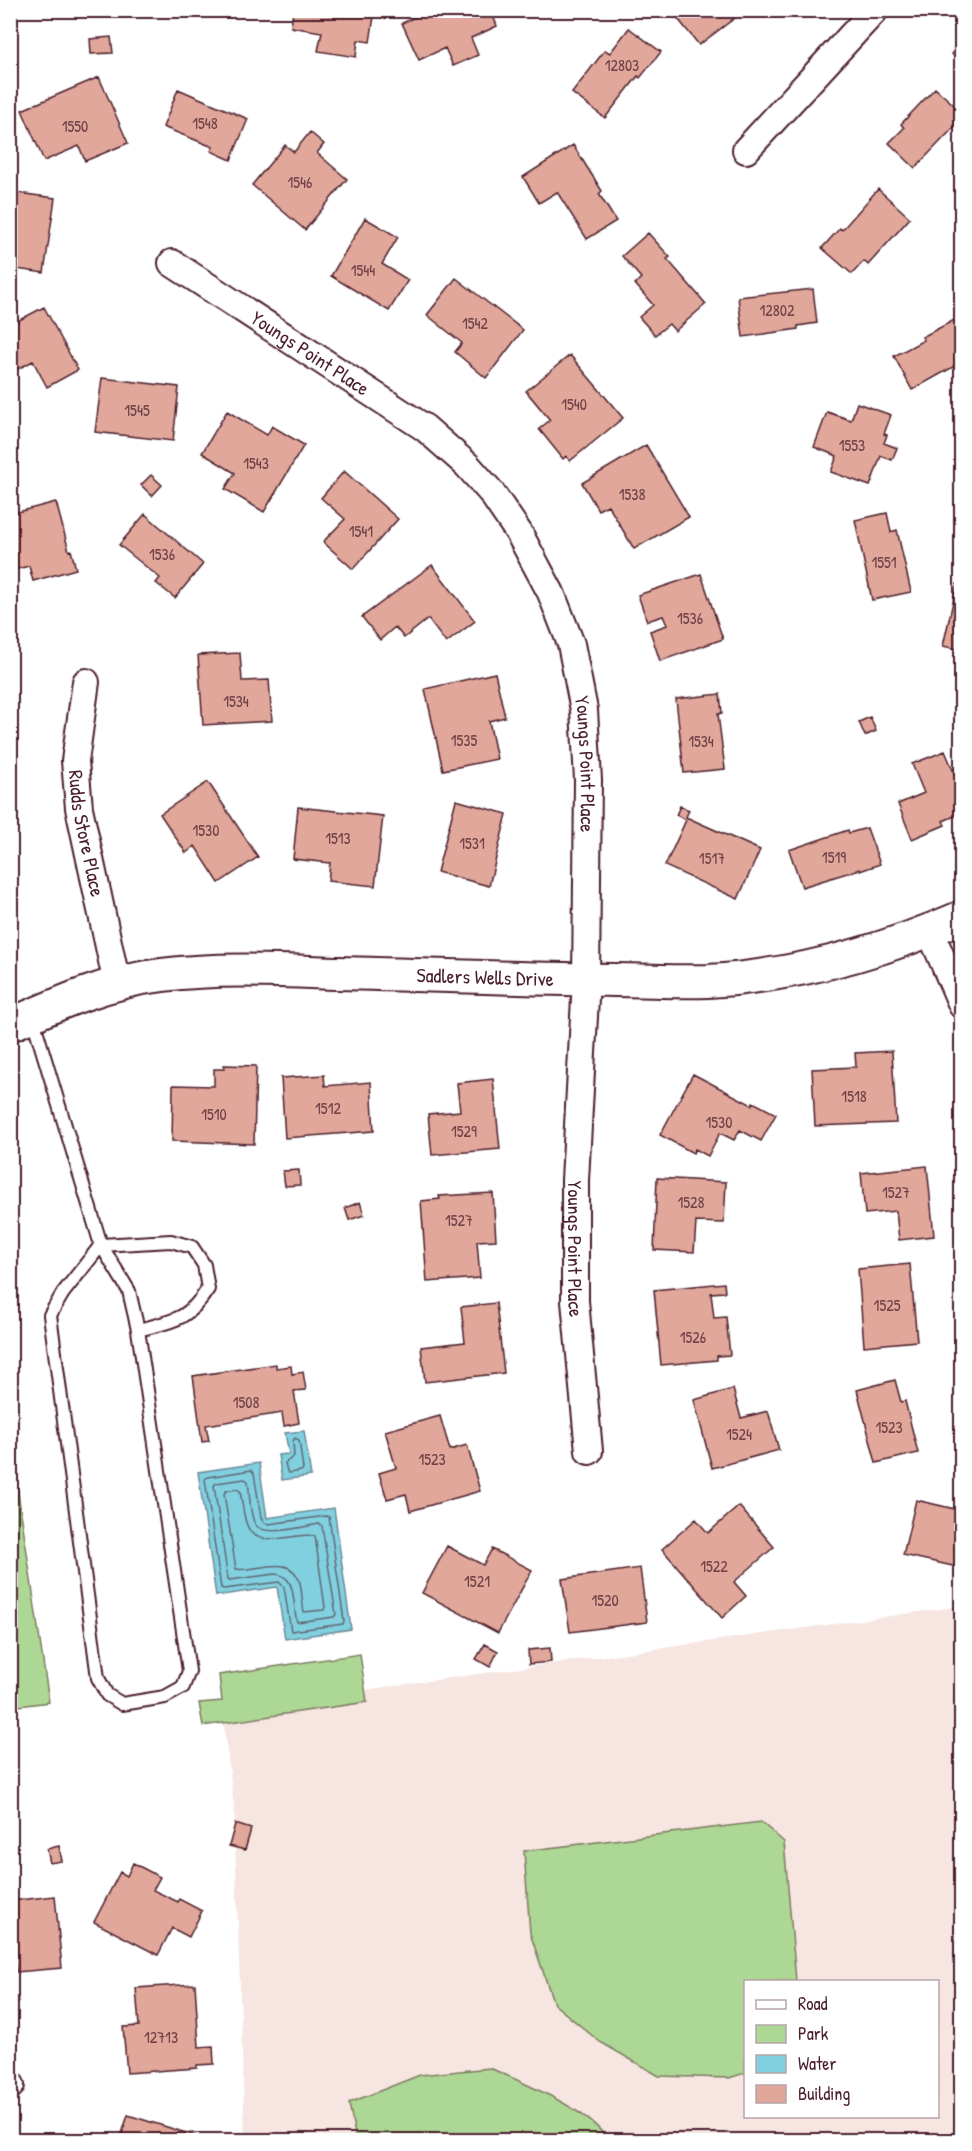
<svg xmlns="http://www.w3.org/2000/svg" width="972" height="2151" font-family="'Patrick Hand',sans-serif">
<style>
.built{fill:#f6e5e1;fill-rule:evenodd}
.green{fill:#add794;stroke:#7c7b60;stroke-width:1.5}
.water{fill:#81d0df;stroke:#6b8997;stroke-width:1.5}
.lines{fill:none;stroke-linecap:round;stroke-linejoin:round}
.shore{stroke:#606673;stroke-width:1.5}
.building{fill:#e0a79a;stroke:#4a1f2b;stroke-width:1.5}
.service-casing{stroke:#4a1f2b;stroke-width:16}
.minor-casing{stroke:#4a1f2b;stroke-width:30}
.tertiary-casing{stroke:#4a1f2b;stroke-width:36}
.service{stroke:#fff;stroke-width:12}
.minor{stroke:#fff;stroke-width:26}
.tertiary{stroke:#fff;stroke-width:32}
.labels{text-anchor:middle;stroke-width:5;stroke-linejoin:round;paint-order:stroke}
.number-label{font-size:16px;fill:#704147}
.street-label{font-size:20px;fill:#4a1f2b;stroke:#fff}
</style>
<rect width="100%" height="100%" fill="#fff"/>
<filter id="ink" filterUnits="userSpaceOnUse"><feTurbulence type="fractalNoise" baseFrequency=".0167" numOctaves="2"/><feDisplacementMap in="SourceGraphic" scale="12" xChannelSelector="R" yChannelSelector="G"/><feConvolveMatrix kernelMatrix="1 2 1 2 8 2 1 2 1" color-interpolation-filters="sRGB"/></filter>
<g filter="url(#ink)">
<path class="built" d="M961 1606V2140H245L234 1806 222 1710ZM746 1982H938V2116H746Z"/>
<path class="green" d="M10 1438 49 1702 11 1707H10Z
M360 1654 367 1702 203 1726 199 1703 222 1701 219 1675Z
M761 1822 784 1842 796 1981 746 1982 745 2073 729 2078 659 2076 600 2042 554 2004 530 1933 524 1851Z
M490 2068C521 2082 593 2111 607 2140H356L349 2103 420 2075Z"/>
<path class="water" d="M304 1431 311 1476 282 1480 278 1455 289 1454 285 1433Z
M259 1463 267 1518 334 1508 351 1629 285 1639 277 1587 216 1596 198 1472Z"/>
<g class="lines">
<path class="shore" d="M295 1438 299 1440 303 1469 301 1471 289 1473 287 1471 285 1463 294 1456 293 1441Z
M251 1470 254 1473 261 1518 264 1523 269 1524 326 1516 329 1517 344 1621 343 1624 291 1631 284 1587 279 1582 224 1589 221 1588 205 1479 208 1477Z
M245 1479 248 1481C250 1494 249 1513 255 1524 263 1538 305 1526 319 1524L322 1526 336 1614 334 1617 297 1622C292 1606 298 1575 275 1574L230 1580 228 1579 214 1486 216 1483Z
M237 1489 240 1491C247 1532 245 1544 291 1537 299 1536 308 1534 315 1536L325 1607 324 1610 304 1612C302 1602 302 1592 300 1583 291 1551 256 1573 236 1569L224 1494 226 1491Z"/>
</g>
<path class="building" d="M293 10H375L370 42 358 40 356 57 318 51 322 32 291 27Z
M430 10H491L497 26 471 38 478 55 453 66 445 48 419 60 402 23Z
M678 10H738L740 14 699 45 674 14Z
M629 28 661 52 640 78 638 76 605 118 572 93 605 50 610 53Z
M111 37 113 53 91 54 90 39Z
M962 46V65L952 54Z
M99 77 128 143 85 161 79 146 44 161 22 110Z
M935 88 962 112V119L915 168 889 143 904 128 901 124Z
M178 89 248 119 231 160 211 151 213 147 163 127Z
M310 132 324 144 317 153 347 179 305 230 252 185 285 145 294 152Z
M573 145 602 191 599 194 616 221 587 239 557 192 539 203 523 177Z
M878 189 910 218 868 265 864 261 852 274 822 248 840 228 842 230Z
M10 192 55 198 44 273 10 268Z
M365 218 398 237 382 264 408 280 389 311 331 276Z
M648 233 670 257 667 259 706 304 675 331 669 324 655 335 639 317 653 305 635 284 641 278 622 256Z
M456 278 523 330 486 378 455 352 462 343 427 315Z
M813 289 817 323 798 326V329L743 337 738 297Z
M44 307 78 370 47 387 33 361 10 373V325Z
M962 316V362L912 390 894 356 924 340 922 337Z
M570 355 623 418 570 461 566 456 563 459 539 429 550 420 526 391Z
M102 378 179 387 173 441 95 432Z
M857 403 891 415 884 434 887 435 884 443 897 448 892 460 881 456 870 486 831 472 837 456 814 447 827 412 851 420Z
M227 411 267 435 272 426 304 445 264 512 225 489 235 473 202 453Z
M646 445 689 517 634 549 608 505 598 510 582 483Z
M344 471 398 519 353 569 323 542 345 519 321 498Z
M151 475 162 485 152 496 141 485Z
M56 502 69 551 71 550 76 569 33 581 29 566 10 571V514Z
M887 513 891 532 897 530 911 592 872 600 855 520Z
M145 514 203 564 175 598 156 583 160 578 119 545Z
M432 565 475 621 446 643 428 619 404 638 395 627 380 640 362 617Z
M701 574 723 639 660 661 650 631 667 625 663 616 647 621 638 595Z
M957 584 962 585V650L943 646Z
M240 653 242 681 269 680 272 721 203 725 198 655Z
M495 673 505 717 489 721 497 759 443 770 425 689Z
M720 694 722 713 718 714 725 769 684 773 676 699Z
M870 717 876 731 865 736 859 722Z
M945 751 962 791V813L943 821 945 825 912 839 898 804 924 793 912 764Z
M208 782 258 857 219 883 195 846 186 853 160 814Z
M456 800 507 814 489 886 437 872Z
M680 806 689 810 686 817 760 850 738 899 665 866 686 820 676 815Z
M298 807 383 816 375 886 328 881 330 863 293 859Z
M867 828 880 864 860 871V869L802 887 789 850 848 830 849 833Z
M892 1051 896 1123 815 1126 812 1069 856 1067 855 1053Z
M224 1065 256 1066 254 1144 172 1141 173 1085 214 1086V1069H224Z
M693 1074 752 1105 753 1102 776 1114 761 1141 740 1130 734 1140 720 1133 708 1156 695 1149 693 1153 660 1135Z
M324 1075 325 1086 371 1082 374 1131 285 1138 281 1078Z
M493 1079 500 1149 432 1155 428 1114 460 1111 457 1083Z
M927 1166 934 1236 899 1240 896 1211 865 1214 861 1173Z
M299 1170 300 1185 285 1186 283 1171Z
M657 1178 726 1182 724 1223 696 1222 694 1252 654 1250Z
M493 1193 496 1240 477 1241 480 1278 427 1282 421 1201 440 1199 439 1196Z
M360 1202 364 1215 349 1220 345 1208Z
M910 1264 917 1341 864 1346 858 1269Z
M724 1283 725 1292 711 1293 714 1318 726 1317 730 1355 717 1356V1360L661 1365 654 1290Z
M496 1303 504 1373 425 1382 421 1347 465 1342 461 1307Z
M276 1364V1368L291 1366 292 1374 303 1372 306 1390 294 1391 299 1423 284 1426 282 1413 206 1425 209 1441 202 1442 193 1376Z
M895 1380 901 1402 905 1401 918 1453 876 1463 857 1390Z
M733 1389 741 1418 768 1411 779 1450 712 1468 694 1400Z
M440 1416 450 1450 467 1445 480 1491 410 1511 406 1494 387 1499 379 1473 396 1468 385 1431Z
M959 1493 962 1494V1568L903 1555 916 1500 955 1509Z
M739 1506 774 1547 734 1582 746 1596 722 1618 662 1549 696 1519 708 1533Z
M447 1546 483 1565 492 1549 532 1570 498 1633 422 1593Z
M640 1568 647 1622 570 1632 562 1579Z
M485 1644 498 1651 490 1667 476 1659Z
M550 1648 551 1662 529 1664 528 1650Z
M235 1824 251 1829 245 1850 229 1846Z
M59 1846 62 1861 50 1863 47 1849Z
M133 1863 160 1877 153 1890 178 1902 179 1899 202 1911 189 1937 172 1928 158 1955 94 1922 120 1872 127 1876Z
M55 1896 62 1968 16 1972 14 1954H10V1901Z
M195 1984 199 2047 213 2046 214 2064 197 2065V2068L127 2073 123 2027 139 2026 136 1988Z
M128 2115 209 2140H120Z"/>
<g class="lines">
<g class="service-casing">
<path id="service" d="M32 1016 101 1245 129 1291 138 1330 189 1671 183 1687 165 1697 122 1704 107 1695 98 1678 50 1315 63 1293 101 1245 171 1241 192 1247 204 1265 208 1289C187 1321 173 1321 138 1330"/>
</g>
<g class="minor-casing">
<g id="minor">
<path d="M746 150 875 10"/>
<path id="s1" d="M172 263 425 428 467 465 491 492 519 533 551 593 571 644 584 710 588 780 586 980 575 1180V1301L589 1451"/>
<path id="s2" d="M86 682 75 761 79 808 117 984"/>
<path d="M930 931 962 1005"/>
<path d="M10 2085H11"/>
</g>
</g>
<g class="tertiary-casing">
<g id="tertiary">
<path id="s3" d="M10 1025C59 1003 109 981 162 975 220 968 279 971 338 973 430 975 523 979 615 980 646 980 677 982 708 981 796 976 881 952 962 917"/>
</g>
</g>
<use href="#service" class="service"/>
<use href="#minor" class="minor"/>
<use href="#tertiary" class="tertiary"/>
</g>
</g>
<g class="labels">
<g class="number-label">
<text x="622" y="71">12803</text>
<text x="205" y="129">1548</text>
<text x="75" y="132">1550</text>
<text x="300" y="188">1546</text>
<text x="363" y="276">1544</text>
<text x="777" y="316">12802</text>
<text x="475" y="329">1542</text>
<text x="574" y="410">1540</text>
<text x="137" y="416">1545</text>
<text x="852" y="451">1553</text>
<text x="256" y="469">1543</text>
<text x="632" y="500">1538</text>
<text x="361" y="537">1541</text>
<text x="162" y="560">1536</text>
<text x="884" y="568">1551</text>
<text x="690" y="624">1536</text>
<text x="236" y="707">1534</text>
<text x="464" y="746">1535</text>
<text x="701" y="747">1534</text>
<text x="206" y="836">1530</text>
<text x="338" y="844">1513</text>
<text x="472" y="849">1531</text>
<text x="834" y="863">1519</text>
<text x="712" y="864">1517</text>
<text x="854" y="1102">1518</text>
<text x="328" y="1114">1512</text>
<text x="214" y="1120">1510</text>
<text x="719" y="1128">1530</text>
<text x="464" y="1137">1529</text>
<text x="896" y="1198">1527</text>
<text x="691" y="1208">1528</text>
<text x="459" y="1226">1527</text>
<text x="887" y="1311">1525</text>
<text x="693" y="1343">1526</text>
<text x="246" y="1408">1508</text>
<text x="889" y="1433">1523</text>
<text x="739" y="1440">1524</text>
<text x="432" y="1465">1523</text>
<text x="714" y="1572">1522</text>
<text x="477" y="1587">1521</text>
<text x="605" y="1606">1520</text>
<text x="161" y="2043">12713</text>
</g>
<g class="street-label">
<text dy="7" stroke="none"><textPath href="#s1" startOffset="165">Youngs Point Place</textPath></text>
<text dy="7" stroke="none"><textPath href="#s1" startOffset="688">Youngs Point Place</textPath></text>
<text dy="7" stroke="none"><textPath href="#s2" startOffset="153">Rudds Store Place</textPath></text>
<text dy="7" stroke="none"><textPath href="#s3" startOffset="484">Sadlers Wells Drive</textPath></text>
<text dy="7" stroke="none"><textPath href="#s1" startOffset="1173">Youngs Point Place</textPath></text>
</g>
</g>
<rect width="972" height="2151" fill="none" stroke="#fff" stroke-width="36"/>
<rect x="18" y="18" width="936" height="2115" fill="none" stroke="#4a1f2b" stroke-width="2" filter="url(#ink)"/>
<rect x="744" y="1980" width="195" height="138" fill="#ffffff" stroke="#b7a5aa" stroke-width="1.5"/>
<rect x="756" y="2000" width="30" height="9" fill="#ffffff" stroke="#b7a5aa" stroke-width="1.5"/>
<text x="798" y="2010" font-size="18" fill="#4a1f2b">Road</text>
<rect x="756" y="2025" width="30" height="18" fill="#add794" stroke="#b7a5aa" stroke-width="1.5"/>
<text x="798" y="2040" font-size="18" fill="#4a1f2b">Park</text>
<rect x="756" y="2055" width="30" height="18" fill="#81d0df" stroke="#b7a5aa" stroke-width="1.5"/>
<text x="798" y="2070" font-size="18" fill="#4a1f2b">Water</text>
<rect x="756" y="2085" width="30" height="18" fill="#e0a79a" stroke="#b7a5aa" stroke-width="1.5"/>
<text x="798" y="2100" font-size="18" fill="#4a1f2b">Building</text>
</svg>
